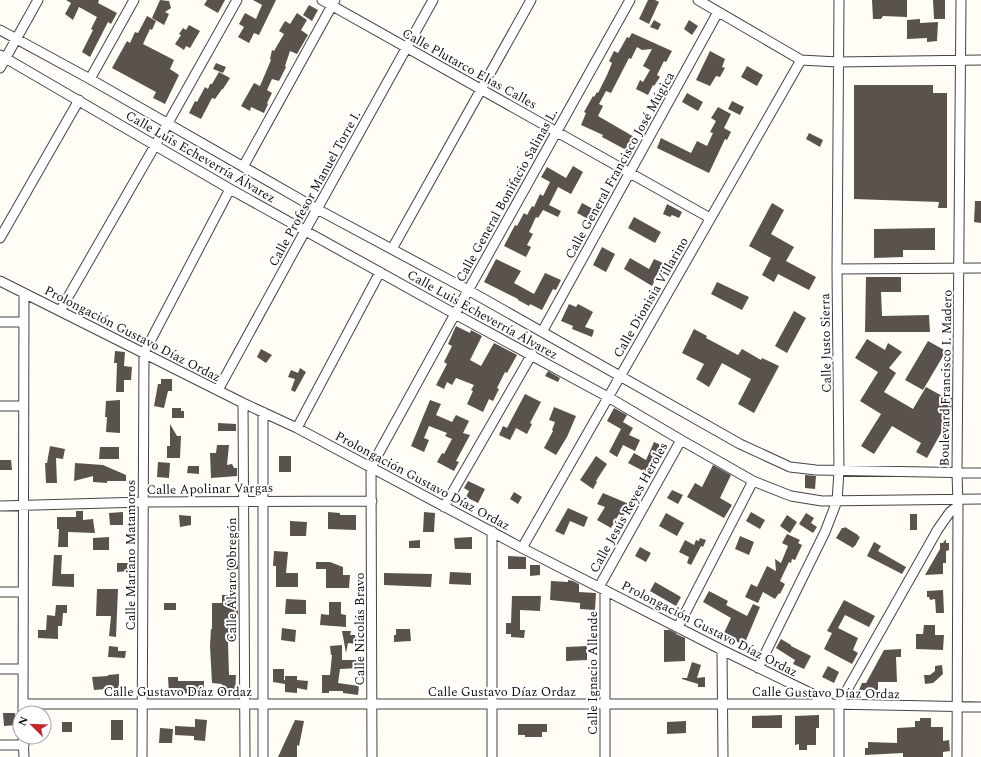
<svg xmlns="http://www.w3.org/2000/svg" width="981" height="757" font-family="Spectral,serif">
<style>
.building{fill:#5a524d}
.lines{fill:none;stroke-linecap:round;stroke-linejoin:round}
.minor-casing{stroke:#444;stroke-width:11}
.minor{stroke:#fff;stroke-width:9}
.labels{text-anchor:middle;stroke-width:4;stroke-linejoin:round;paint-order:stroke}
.street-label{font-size:13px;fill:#111;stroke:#fff}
</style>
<rect width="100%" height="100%" fill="#fffdf5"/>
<path class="building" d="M66 0H99L98 3 117 13 111 24 108 22 90 57 82 52 93 30 91 29 97 17 79 7 73 20 65 14 71 3Z
M160 0 169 1 171 8 165 12 169 14 164 25 152 18Z
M207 0H225L218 13 204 5Z
M253 0H276L259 35 254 33 249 43 238 37 244 27 239 24 245 13 256 19 262 5Z
M648 0H655L659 2 649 24 639 19Z
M872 0H907V17L883 16 881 19H873Z
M933 0H945V19H934Z
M309 5 318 10 312 21 303 15Z
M297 13 307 20 301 30 308 35 297 54 290 51 285 66 286 67 279 81 272 79 267 90 272 93 267 103 268 104 264 113 251 107 250 111 241 106 254 83 260 86 271 60 270 59 272 50 274 51 284 34 279 31 285 21 290 24Z
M147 16 156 21 152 30 150 29 143 44 174 60 170 69 179 75 165 104 153 98 156 92 112 68 127 41 130 43 135 32 138 33Z
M920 19V23L938 22 937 41 927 42V38L907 39V20Z
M654 20 661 24 658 30 650 27Z
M689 20 698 26 692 35 684 29Z
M189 25 200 31 190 48 186 46 184 50 175 44 181 35 179 34 183 28 186 30Z
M632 33 672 51 666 62 664 61 657 75 660 77 654 86 653 85 648 95 636 89 640 80 643 82 650 70 643 66 652 49 642 50 637 47 631 59 629 58 611 93 606 91 599 104 603 106 598 116 636 138 628 151 602 137 603 135 581 125 586 113 584 112 593 96 594 97 597 92 598 93 607 75 612 63 609 61 614 51 618 53 627 37 629 38Z
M710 51 725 59 722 67 725 68 720 77 716 76 710 86 696 80Z
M216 63 226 67 223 73 213 69Z
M747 66 763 75 757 86 741 77Z
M219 72 230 78 223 89H222L215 99 212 98 201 119 189 113 195 101 197 102 205 87 208 89 210 84H212Z
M854 85H933V93H947V208H938L939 202 854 199Z
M687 93 703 102 698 111 682 102Z
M732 101 744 107 740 115 728 109Z
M718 107 731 114 724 128 731 132 727 140 725 139 709 173 657 148 661 138 691 153 697 141 707 146 713 133 710 132 716 121 711 118Z
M809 133 823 140 820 147 806 139Z
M573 166 583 172 571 194 558 187 549 205 561 211 558 217 543 210 538 218 536 217 529 232 533 234 527 245 531 247 526 257 504 246 515 225 517 226 524 213 527 215 532 206 534 207 540 194 543 196 550 182 541 177 547 167 566 178Z
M975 201H981V223L974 222Z
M582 203 595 210 590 220 577 213Z
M772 203 784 210 771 234 794 247 786 261 816 277 809 290 778 274 774 282 762 275 771 258 749 246Z
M667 204 682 212 679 218 672 215 670 217 663 214Z
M634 217 661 232 655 243 628 228Z
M935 228V250H903V257L874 258V229Z
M602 247 615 254 606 272 593 265Z
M630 258 649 269 654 259 663 263 652 286 624 269Z
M496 259 521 271 514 283 534 294 545 273 561 280 556 290 553 289 542 310 530 304 529 306 518 300V299L484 282Z
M866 277H901V292H881L882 316 929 315 930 332H865Z
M717 282 749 297 742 310 711 294Z
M569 304 576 307 578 304 593 312 585 327 594 330 592 337 572 329 573 326 561 321Z
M794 311 806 318 787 353 775 346Z
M456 326 470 333 471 330 482 336 470 360 481 366 494 343 517 355 507 373 505 372 497 388 499 389 493 401 489 399 483 412 467 404 473 391 471 390 474 385 456 378 452 385 447 382 444 389 436 385 447 364 444 362 452 346 448 344Z
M694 329 707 336 706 338 738 355 742 349 761 360 762 358 779 366 754 413 738 404 751 379 722 363 709 387 696 379 704 364 682 353Z
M867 339 885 350 888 343 902 352 889 368 896 373 884 392 913 409 926 387 944 397H952L951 415 927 458 916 452 921 443 892 426 874 454 861 446 881 414 860 401 878 372 855 358Z
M928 341 946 351 923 390 905 380Z
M261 349 272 355 266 363 257 357Z
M115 351 125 352 124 366 132 367 131 380H124V392H116L117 363H114Z
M300 368 306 372 295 392 291 390 295 379 288 377 291 370 298 373Z
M548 371 560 378 558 382 545 376Z
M161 379H172V391H168L164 408 154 406 158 384H161Z
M525 394 541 402 530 423 532 424 527 434 516 428 510 440 499 435 503 426 507 428Z
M120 400V433L106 432 107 417H105L106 401Z
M430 400 441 404 436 415 452 422 456 415 469 421 463 433 470 435 456 461 459 462 454 471 437 462 442 453 444 454 452 439 445 436 447 433 429 426 424 438 429 440 424 452 411 446Z
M554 407 576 416 567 437 556 455 544 448 553 431 552 430 555 422 549 420Z
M172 408H181V411H184V418H172Z
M614 408 627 415 623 422 633 428 629 435 640 440 635 451 623 445 617 457 609 452 621 429 607 421Z
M218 423 236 424V431H218Z
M170 424 177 436H181L180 458H167V446H170Z
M654 442 663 446 657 462 655 461 649 474 628 463 634 453 646 460Z
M217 445H229L227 465 232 464 234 468H237V476L211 478 210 453H216Z
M50 446 65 449 63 459 56 458 57 483H46L45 463H47Z
M100 447H119V459H99Z
M279 456H291V472H279Z
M596 456 607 464 596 481 597 482 593 489 580 480Z
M0 460H11L12 470H0Z
M158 462 170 463 169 478 157 477Z
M75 463 103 465 126 475V481H107V483L93 482V476L74 481Z
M713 465 731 475 720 498 732 505 724 518 687 497 695 483 702 487Z
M188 466H199V474L187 473Z
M805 475 816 476 815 489 805 488Z
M468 481 485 489 478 503 466 497 469 491 464 488Z
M672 490 683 495 678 504 667 498Z
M514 492 522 497 518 504 510 499Z
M603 493 629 504 623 516 619 514 611 528 597 520 605 507 597 504Z
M568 508 588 517 584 527 570 521 564 535 555 531Z
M76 511H83V520L93 519 95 533 68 532V547H58L59 529H57V517H76Z
M123 512V525H110L109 513Z
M328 512 340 513V515H356V530L328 529Z
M424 512 435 513 434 532H423Z
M751 512 765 520 760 529 746 521Z
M666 513 684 523 677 536 659 526Z
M806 513 814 518 811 523 817 527 813 533 799 524Z
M910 514H917V530H910Z
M179 515 191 516V525L180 527Z
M787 515 797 522 790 533 780 526Z
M290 521 307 522 306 536H290Z
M845 527 858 535V536L860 537 855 546H854L853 548 836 538 842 528H844Z
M787 534 800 540 798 543 802 545 795 560 792 559 791 563 789 562 780 581 785 584 780 594 779 593 775 599 763 592 758 603 745 597 751 584 757 587 767 566 776 571 775 559 781 563 788 546 782 543Z
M740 536 754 542 749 555 735 549Z
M109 537V550H93V538Z
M472 537V549H455L454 538Z
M700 538 706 540 703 547 701 546 691 565 687 563 689 557 679 552 685 540 694 545 696 540 699 541Z
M946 539V543H949V550L946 551V563H943V574L925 575 940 549V543H943Z
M420 540V548H409V541Z
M874 542 881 546 878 551 906 567 902 574 867 556Z
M640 547 651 553 646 562 635 556Z
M274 551 288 552 286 573H298V587H276V566H273Z
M54 555H62L61 574H74V587L52 586Z
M508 556 526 557V569H508Z
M238 561V569L227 570V562Z
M316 562H330L343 567V575H350L349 588H326V569H316Z
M117 563H128V571L117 572Z
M530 565H540V575L530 576Z
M450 572 471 573V585L449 584Z
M384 573 432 574 431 587 384 585Z
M568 580 573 581 579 584V592L596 593 595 610 580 609V603L550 600 551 581 568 582Z
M655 582 681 597 676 606 650 591Z
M97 589H118L116 637 109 636 111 616H96Z
M943 590 944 613H936L935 599 930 600 929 597H927V591Z
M709 591 728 601 726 605 747 616 753 604 760 607 744 645 723 635 731 618 703 602Z
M222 595H234V603H238V616H233V642L228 643 229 675H236L235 694H221L222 684 212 683 210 646 211 629H212V603H222Z
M512 596H541L540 611 520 610V630H525L524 638 511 637V634H506V623H511Z
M286 599 306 600V614H285Z
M844 600 875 616 869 627 845 615 838 628 858 638 853 650 858 653 852 664 824 649 832 633 827 631Z
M329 602H341V614L346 615V627L320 625 321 614 329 615Z
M164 603H176V610H164Z
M56 605H67V613H63L62 626H58V639L38 638V630H46L47 615 55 616Z
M924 625H935V635H944L943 650 916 649V634H923Z
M282 628 296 630 295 642 281 640Z
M396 629H410L411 641 394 642V635H396Z
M664 630H670L676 633V634L685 638V661L664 662Z
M342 631H351L350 635H355L356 644 348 643 346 653Z
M781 639 791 645V646L811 656 804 669 793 664 795 660 776 648Z
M342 645V660H356L359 668 340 669 338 683 359 686 358 695 343 693V691H329V693H322V675H330L332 655H331L330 646Z
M109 646 118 647V651H126L125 658 108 657Z
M587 646V660L566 661V647Z
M901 649V657H896L897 682H878V690H859L862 683H866L884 650Z
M692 662 701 665 697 678 705 677V687H698V684L682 679V678H687Z
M942 665 943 674 933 683 925 684 924 675H930L935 671V666Z
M828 666 839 672 834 683 822 677Z
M273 669H284V680H285V676H297V680L308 681 307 690 297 688V693L285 692V684L273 682Z
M119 674V688L94 690 92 677 108 676V675Z
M168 677H178V681H204V695H191V693L169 694Z
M3 713H15L16 725 4 726Z
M782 715V728H752V716Z
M819 715V728H816V745H807V750H799V744L795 745V716Z
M920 718H931V727H943V741L949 740 950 751 943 752V757H903V753L865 755V748H868V742L897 743V728L915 727V721H920Z
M195 719 207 720 205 741 194 740V736L175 735V726L195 727Z
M111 720H123V740H111Z
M295 720 304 721 299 746 297 745V757H278Z
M686 721V733L667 734V722Z
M62 722H72V732H62Z
M518 724H547V732H542V737H525V735H518Z
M160 728 173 729 172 743H159Z"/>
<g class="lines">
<g class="minor-casing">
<path id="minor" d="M322 0 710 218
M698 0 801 60 838 62 981 60
M0 30 90 79 317 209 468 290 740 444 790 467 816 470 981 473
M0 55 230 189 455 314 608 397 681 440 753 481 791 496 822 501 981 499
M0 68 38 0
M90 79 134 0
M243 167 335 0
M0 238 79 100
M392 249 531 0
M837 269 981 268
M0 281 243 403 297 428 522 548 722 650 829 702
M60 311 168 123 237 0
M0 322H24
M542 332 718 12
M218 390 317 209 433 0
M243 403 245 757
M0 406H23
M263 412V757
M297 428 380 272
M0 506 144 502 372 501
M444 507 532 354
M492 531V757
M522 548 801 60
M599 587 681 440
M605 590V757
M0 592H23
M678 627 753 481
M722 650 723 757
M758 668 825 532 837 501 839 471 837 269 839 0
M0 669H22
M23 704H832L981 707
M23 713 24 293
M23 737 24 757
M0 745H24
M142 757 144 353 230 189
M372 757 371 467 455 314 630 0
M839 757V704L938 529 950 512 958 506
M957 757 958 506 957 472 961 0"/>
</g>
<use href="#minor" class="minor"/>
</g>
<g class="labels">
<g class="street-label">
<text transform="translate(470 68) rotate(29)" y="5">Calle Plutarco Elías Calles</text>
<text transform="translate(201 156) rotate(30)" y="5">Calle Luis Echeverría Álvarez</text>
<text transform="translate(619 165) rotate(-61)" y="5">Calle General Francisco José Múgica</text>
<text transform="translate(314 188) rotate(-61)" y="5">Calle Profesor Manuel Torre I.</text>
<text transform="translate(506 195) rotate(-61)" y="5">Calle General Bonifacio Salinas L.</text>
<text transform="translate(650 297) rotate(-60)" y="5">Calle Dionisia Villarino</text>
<text transform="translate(483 314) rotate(29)" y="5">Calle Luis Echeverría Álvarez</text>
<text transform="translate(133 333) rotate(27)" y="5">Prolongación Gustavo Díaz Ordaz</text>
<text transform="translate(825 343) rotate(-91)" y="5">Calle Justo Sierra</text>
<text transform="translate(945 378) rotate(-89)" y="5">Boulevard Francisco I. Madero</text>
<text transform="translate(423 480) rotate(28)" y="5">Prolongación Gustavo Díaz Ordaz</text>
<text transform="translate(210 488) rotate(-1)" y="5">Calle Apolinar Vargas</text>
<text transform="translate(628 507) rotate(-61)" y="5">Calle Jesús Reyes Heroles</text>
<text transform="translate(130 555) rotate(-90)" y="5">Calle Mariano Matamoros</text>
<text transform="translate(231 580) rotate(-90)" y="5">Calle Álvaro Obregón</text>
<text transform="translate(710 628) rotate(27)" y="5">Prolongación Gustavo Díaz Ordaz</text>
<text transform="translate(359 629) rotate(-90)" y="5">Calle Nicolás Bravo</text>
<text transform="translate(592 673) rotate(-90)" y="5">Calle Ignacio Allende</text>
<text x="178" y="696">Calle Gustavo Díaz Ordaz</text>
<text x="502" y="696">Calle Gustavo Díaz Ordaz</text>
<text transform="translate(826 692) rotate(1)" y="5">Calle Gustavo Díaz Ordaz</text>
</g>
</g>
<g transform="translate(32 725) rotate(293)"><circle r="19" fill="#ffffff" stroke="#a0a0a0"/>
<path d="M0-3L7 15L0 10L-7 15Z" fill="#c4262e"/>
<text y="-6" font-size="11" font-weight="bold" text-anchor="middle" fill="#111111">N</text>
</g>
</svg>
